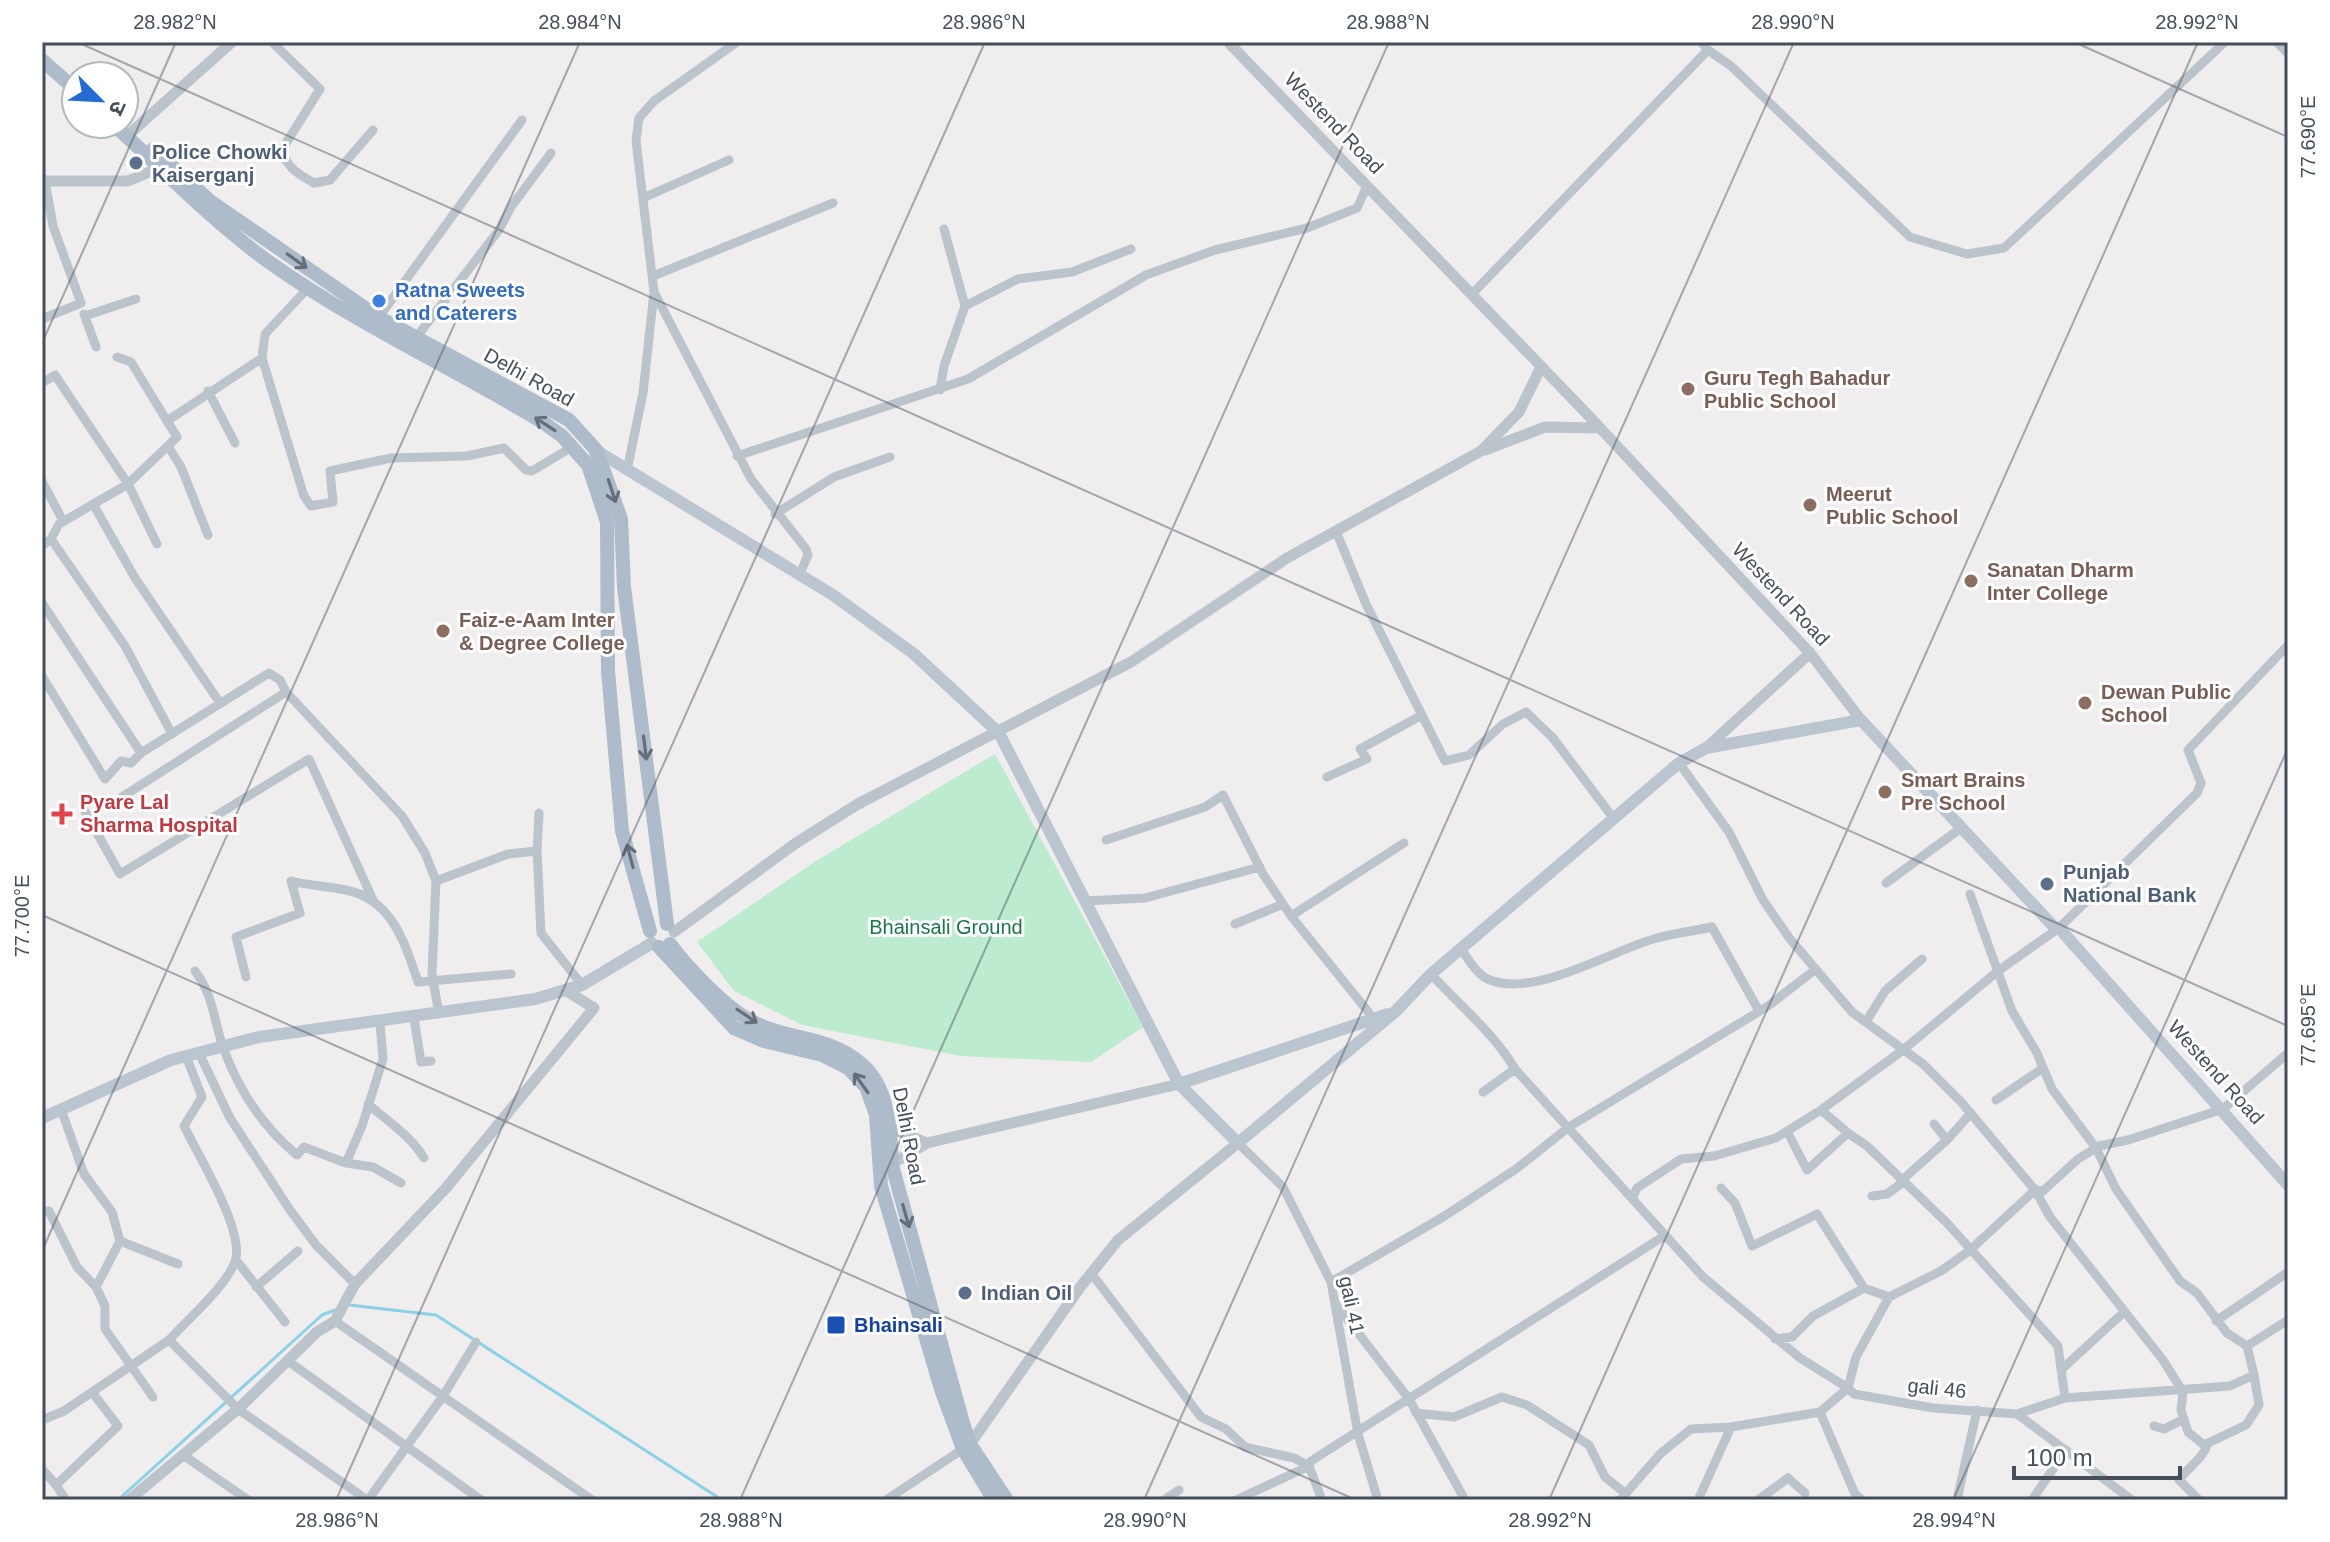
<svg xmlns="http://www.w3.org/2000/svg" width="2330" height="1542" font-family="Arial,'Noto Sans Devanagari',sans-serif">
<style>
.green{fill:#bdebd0}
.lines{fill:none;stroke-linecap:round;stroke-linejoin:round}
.stream{stroke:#8cd1e5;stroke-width:3}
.minor{stroke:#bcc4cb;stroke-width:9}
.tertiary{stroke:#bcc4cb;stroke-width:11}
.secondary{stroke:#bbc5d0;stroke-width:12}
.primary{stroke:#aebbca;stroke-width:14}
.oneway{stroke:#656f7b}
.ticks{fill:none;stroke:#464f59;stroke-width:2;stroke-opacity:0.45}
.service-dot{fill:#5c6f8a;stroke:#fff;stroke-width:3}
.shop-dot{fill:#3f7fe0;stroke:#fff;stroke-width:3}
.education-dot{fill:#8d6e63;stroke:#fff;stroke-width:3}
.health-dot{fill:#e0444e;stroke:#fff;stroke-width:3}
.transit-dot{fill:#1a4fb4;stroke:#fff;stroke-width:3}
.labels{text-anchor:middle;stroke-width:6;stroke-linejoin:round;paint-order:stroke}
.street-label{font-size:20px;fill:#464f59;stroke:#fff}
.service-label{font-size:20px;font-weight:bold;fill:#4e5e75;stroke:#fff;text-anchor:start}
.shop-label{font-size:20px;font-weight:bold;fill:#366cbe;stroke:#fff;text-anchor:start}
.education-label{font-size:20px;font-weight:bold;fill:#785e54;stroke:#fff;text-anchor:start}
.health-label{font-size:20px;font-weight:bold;fill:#be3a42;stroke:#fff;text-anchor:start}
.park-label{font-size:20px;fill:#1c754a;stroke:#fff}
.transit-label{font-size:20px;font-weight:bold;fill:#164399;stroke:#fff;text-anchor:start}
.neatline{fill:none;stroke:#464f59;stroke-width:3}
.ticks-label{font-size:20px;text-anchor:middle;fill:#464f59}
</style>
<rect width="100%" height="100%" fill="#efeded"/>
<path class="green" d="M995 754 1143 1027 1091 1062 961 1056 802 1025 734 991 697 942 816 861Z"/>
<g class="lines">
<path class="stream" d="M349 1305 436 1315 722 1500
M118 1500 322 1315 338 1309"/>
<path class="minor" d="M272 42 320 89 283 148C283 166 300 175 314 183L330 180 373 130
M1708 50 1731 66 1910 237 1967 254 2004 248 2225 42
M643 198 729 160
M653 276 833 203
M654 292 751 479 806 549 808 555 800 574
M1472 294 1708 50 1701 42
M965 306 1018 279 1072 272 1131 249
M84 314 96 347
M85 316 136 299
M42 319 81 303 53 226 45 180
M376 321 522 120
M415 339 499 230 511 207 551 153
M117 357 131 362 167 421
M262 358 304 496 311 506 333 502 330 471 391 458 467 456 504 448 526 470 532 471 572 447
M42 383 55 375 128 484 157 544
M940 390 944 366 965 306 944 229
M208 391 235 443
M168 446 181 467 208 535
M737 456 968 379 1146 275 1215 250 1307 228 1357 208 1367 186
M627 470 643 393 654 292 636 141 639 118 654 101 737 42
M42 481 63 521
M93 504 135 578 220 703
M775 514 834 477 890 457
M1336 531 1366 604 1445 761 1469 755 1503 724 1526 712 1553 738 1614 819
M51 539 125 646 172 734
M42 546 51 539 59 524 128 484 177 437 167 421 262 358 265 334 308 288
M42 603 141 753
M42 676 105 779 121 761 131 763 141 753 269 673 280 680 286 692
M1679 763 1729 832 1763 900 1790 939 1852 1012 1923 1064 1962 1103 2035 1190 2050 1217 2163 1360 2183 1392 2181 1410 2188 1432 2204 1445 2246 1425 2259 1405 2254 1375
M1327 777 1367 759 1360 749 1422 715
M122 797 286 692 402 816 425 853 436 881 432 974 439 1014
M83 808 120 874 309 759 373 900
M1106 840 1205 807 1223 795 1263 874 1291 916 1374 1019
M537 851 539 813
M436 881 508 854 537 851 541 933 582 985
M1886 883 1961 828
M1970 894 2012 1011 2037 1053 2052 1089 2096 1148 2116 1189 2180 1281 2197 1293 2227 1333 2247 1346
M1085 901 1145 898 1260 867
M1291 916 1404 843
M1235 924 1283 904
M1461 949C1469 960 1477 975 1490 980 1536 998 1614 949 1657 938 1675 933 1694 931 1712 927L1759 1011
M195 971C213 994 214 1021 223 1047 238 1089 263 1127 297 1155L304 1147 346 1163 362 1126 383 1059 380 1022
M1431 974C1460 1006 1493 1032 1515 1069L1703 1277 1800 1358 1848 1388 1856 1357 1889 1297
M246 977 236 937 300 913 291 881C309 886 328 886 346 890 392 899 405 943 418 982L511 974
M414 1018 421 1062 431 1061
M1866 1022 1885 991 1922 959
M199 1053 230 1118 290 1210 316 1245 355 1284
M186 1056 202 1097 184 1126C199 1157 242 1226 236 1258 231 1282 186 1321 169 1340L238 1409 367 1500
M1483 1092 1515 1069
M1996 1100 2043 1068
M368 1104C388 1122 410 1135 424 1158
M61 1109 84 1174 112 1212 120 1241 96 1287 105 1306V1329L153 1397
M1821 1110 1848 1133
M1787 1131 1807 1170 1848 1133 1867 1146 1947 1223 2058 1346 2065 1398
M1947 1140 1971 1113
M1238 1143 1283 1187 1331 1282 1358 1434 1378 1500
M346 1163 373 1167 401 1183
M1901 1181 1947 1140 1934 1124
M1721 1188 1735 1203 1752 1246 1817 1214 1864 1288
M1872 1196 1887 1194 1902 1183
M1632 1199 1637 1188 1681 1159 1714 1156 1776 1138 1821 1110 1903 1050 1998 971 2059 928 2197 793 2201 783 2188 750 2288 645
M42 1212 49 1211 77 1267 96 1287
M120 1241 178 1264
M236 1260 285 1322
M1091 1273 1201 1417 1226 1429 1245 1447 1294 1458 1309 1466 1322 1500
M1331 1282 1443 1217 1516 1169 1569 1127 1768 1006 1816 969
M256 1287 298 1251
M1335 1303 1409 1399 1465 1500
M335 1321 592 1500
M2216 1321 2288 1272
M1775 1339 1792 1337 1813 1316 1864 1288 1889 1297 1941 1271 1969 1251 2035 1190 2043 1191 2078 1159 2099 1146 2128 1140 2223 1109 2288 1053
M288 1361 481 1500
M2061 1370 2124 1312
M1416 1413 1454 1417 1502 1397 1527 1405 1589 1445 1605 1477 1626 1494
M2017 1414 2065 1398 2230 1386 2254 1375 2247 1346 2288 1320
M42 1420 64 1411 169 1340
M2154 1426 2164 1429 2184 1419
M183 1455 248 1500
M42 1469 56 1485 118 1426 92 1392
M56 1485 66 1500
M368 1500 443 1396 476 1342
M886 1500 966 1447
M1164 1500 1179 1490
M1236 1500 1309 1466 1311 1461 1664 1236
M1620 1500 1661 1453 1691 1429 1731 1427
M1698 1500 1731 1427 1820 1412
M1758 1500 1788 1478 1805 1493
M1862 1500 1855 1494 1820 1412 1848 1388 1854 1394 1933 1408 2017 1414 2132 1500
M1957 1500 1977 1410
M2032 1500 2066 1450
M2199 1500 2179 1480C2189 1466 2203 1459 2208 1443"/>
<path class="tertiary" d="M1228 42 1588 415 1810 653 1861 720
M2278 42 2288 52
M127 136 232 42
M42 181H128L166 165
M1485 450 1545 427 1599 428
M1706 748 1810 653
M674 932 796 843 858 804 1131 662 1287 558 1481 451 1519 412 1541 367
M885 1126 927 1143
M888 1166 927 1143 1179 1084
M970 1444 1081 1286 1118 1240 1238 1143
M129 1500 238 1409 317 1332 335 1321 355 1284 446 1188 594 1008 565 990"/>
<path class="secondary" d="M595 454 597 451 833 595 914 654 999 733 1179 1084 1238 1143 1395 1012 1431 974 1679 763 1706 748 1861 720 2054 927 2059 928 2288 1185
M1179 1084 1388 1014
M42 1118 171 1060 259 1037 535 999 582 985 652 943"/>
<path class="primary" d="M42 60 76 90
M113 124C165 171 212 221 269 262 356 324 454 368 544 423L562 436 588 465 607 522 608 671 622 831 650 931
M153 149 210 201 378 317 569 420 597 451 621 519 624 587 667 924
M670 944C688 968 725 1007 751 1021 772 1032 793 1035 816 1041 885 1060 889 1102 892 1165L963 1423 970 1444 1007 1500
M659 947 734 1028 764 1041 822 1055 848 1068 866 1087 876 1115 881 1186 941 1389 963 1449 994 1500"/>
</g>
<defs><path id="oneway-shaft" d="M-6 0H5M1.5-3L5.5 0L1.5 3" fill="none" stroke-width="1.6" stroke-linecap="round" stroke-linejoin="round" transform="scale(2)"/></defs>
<g class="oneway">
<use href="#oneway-shaft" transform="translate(297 261) rotate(36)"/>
<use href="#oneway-shaft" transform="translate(545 424) rotate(-147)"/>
<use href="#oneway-shaft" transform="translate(612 491) rotate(72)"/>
<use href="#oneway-shaft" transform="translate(645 748) rotate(83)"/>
<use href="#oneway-shaft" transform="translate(630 856) rotate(-105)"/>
<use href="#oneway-shaft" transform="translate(747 1016) rotate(34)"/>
<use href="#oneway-shaft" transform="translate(861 1083) rotate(-126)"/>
<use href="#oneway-shaft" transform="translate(906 1216) rotate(74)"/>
</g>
<path class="ticks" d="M77 42 2288 1026M2074 42 2288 137M42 343 176 42M42 915 1356 1500M42 1251 580 42M336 1500 985 42M740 1500 1389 42M1144 1500 1794 42M1549 1500 2198 42M1953 1500 2288 748"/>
<g class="service-dot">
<circle cx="136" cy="163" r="8"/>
<circle cx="2047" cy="884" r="8"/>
<circle cx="965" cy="1293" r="8"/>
</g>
<circle class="shop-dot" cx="379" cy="301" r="8"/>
<g class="education-dot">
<circle cx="1688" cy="389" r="8"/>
<circle cx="1810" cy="505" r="8"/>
<circle cx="1971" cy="581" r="8"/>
<circle cx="443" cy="631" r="8"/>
<circle cx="2085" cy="703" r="8"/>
<circle cx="1885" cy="792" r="8"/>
</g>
<path class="health-dot" d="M58 802h8v8h8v8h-8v8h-8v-8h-8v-8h8z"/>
<rect class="transit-dot" x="826" y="1315" width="20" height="20" rx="4"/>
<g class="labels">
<g class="street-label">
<text transform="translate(1334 123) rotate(46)" y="7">Westend Road</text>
<text transform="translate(529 377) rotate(29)" y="7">Delhi Road</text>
<text transform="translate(1781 594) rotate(47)" y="7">Westend Road</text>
<text transform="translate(2216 1072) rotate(48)" y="7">Westend Road</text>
<text transform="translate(909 1136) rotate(79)" y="7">Delhi Road</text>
<text transform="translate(1352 1305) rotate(78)" y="7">gali 41</text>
<text transform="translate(1937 1388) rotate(6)" y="7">gali 46</text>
</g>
<g class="service-label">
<text x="152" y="159">Police Chowki<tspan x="152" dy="23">Kaiserganj</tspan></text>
<text x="2063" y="879">Punjab<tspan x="2063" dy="23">National Bank</tspan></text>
<text x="981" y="1300">Indian Oil</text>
</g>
<g class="shop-label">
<text x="395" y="297">Ratna Sweets<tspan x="395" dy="23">and Caterers</tspan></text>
</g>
<g class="education-label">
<text x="1704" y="385">Guru Tegh Bahadur<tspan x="1704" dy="23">Public School</tspan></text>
<text x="1826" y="501">Meerut<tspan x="1826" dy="23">Public School</tspan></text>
<text x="1987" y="577">Sanatan Dharm<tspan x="1987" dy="23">Inter College</tspan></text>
<text x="459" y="627">Faiz-e-Aam Inter<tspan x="459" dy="23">&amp; Degree College</tspan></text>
<text x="2101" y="699">Dewan Public<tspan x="2101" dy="23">School</tspan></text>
<text x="1901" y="787">Smart Brains<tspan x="1901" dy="23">Pre School</tspan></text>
</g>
<g class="health-label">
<text x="80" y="809">Pyare Lal<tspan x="80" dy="23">Sharma Hospital</tspan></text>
</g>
<g class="park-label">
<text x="946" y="934">Bhainsali Ground</text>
</g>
<g class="transit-label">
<text x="854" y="1332">Bhainsali</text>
</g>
</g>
<rect width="2330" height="1542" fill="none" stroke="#ffffff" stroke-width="88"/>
<g transform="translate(100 100) rotate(114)"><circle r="38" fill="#ffffff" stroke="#b5b9bd" stroke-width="2"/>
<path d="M0-6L14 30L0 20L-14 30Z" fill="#246cd2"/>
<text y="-12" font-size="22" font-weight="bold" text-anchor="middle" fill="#464f59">उ</text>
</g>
<path d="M2014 1466v12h166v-12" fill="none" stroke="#464f59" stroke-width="4"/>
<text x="2026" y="1466" font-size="24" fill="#464f59" stroke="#ffffff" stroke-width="6" paint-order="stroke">100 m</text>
<rect x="44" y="44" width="2242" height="1454" class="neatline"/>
<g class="ticks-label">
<text x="175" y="29">28.982°N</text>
<text x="580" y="29">28.984°N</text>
<text x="984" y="29">28.986°N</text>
<text x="1388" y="29">28.988°N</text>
<text x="1793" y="29">28.990°N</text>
<text x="2197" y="29">28.992°N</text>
<text transform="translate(2308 137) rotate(-90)" y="7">77.690°E</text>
<text transform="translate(22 916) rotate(-90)" y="7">77.700°E</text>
<text transform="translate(2308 1025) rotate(-90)" y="7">77.695°E</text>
<text x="337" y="1527">28.986°N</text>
<text x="741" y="1527">28.988°N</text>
<text x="1145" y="1527">28.990°N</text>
<text x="1550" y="1527">28.992°N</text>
<text x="1954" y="1527">28.994°N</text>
</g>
</svg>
